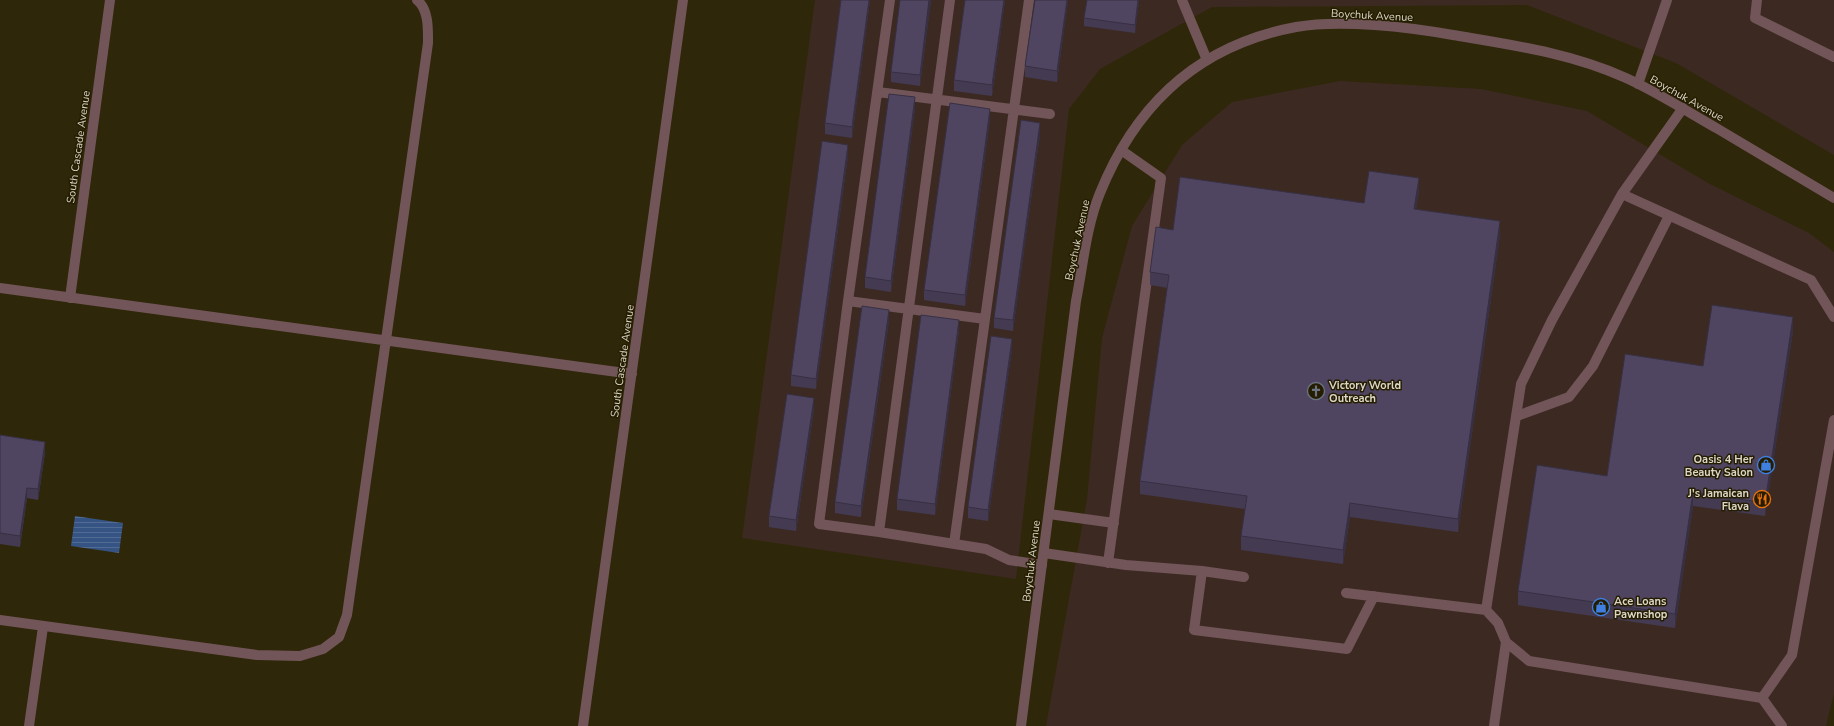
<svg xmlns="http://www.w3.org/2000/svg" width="1834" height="726" font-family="'Nunito Sans',sans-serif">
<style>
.commercial{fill:#3c2a22}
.water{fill:url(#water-rules)}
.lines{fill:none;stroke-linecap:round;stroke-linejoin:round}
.service{stroke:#725559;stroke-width:10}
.minor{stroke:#725559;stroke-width:10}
.wall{fill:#443b53}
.shaded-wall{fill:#373043}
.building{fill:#4f4560;stroke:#373043}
.labels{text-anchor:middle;stroke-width:3;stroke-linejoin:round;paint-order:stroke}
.street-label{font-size:11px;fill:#dbd6c6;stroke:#251d01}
.poi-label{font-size:11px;font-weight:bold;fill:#dbd6c6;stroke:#251d01;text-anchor:start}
</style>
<defs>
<pattern id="water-rules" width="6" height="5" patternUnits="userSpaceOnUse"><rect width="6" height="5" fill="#355383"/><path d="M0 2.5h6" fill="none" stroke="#526b93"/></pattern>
</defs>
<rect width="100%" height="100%" fill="#2f2709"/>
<path class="commercial" d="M815 0H1834V155L1676 63 1527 5 1212 7 1100 69 1069 109 1016 579 742 538Z
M1340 81 1481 89 1587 111 1708 183 1809 233 1834 252V693L1826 726H1046L1087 499 1102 338 1132 226 1182 145 1232 102Z"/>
<path class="water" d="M75 516 123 523 119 553 71 546Z"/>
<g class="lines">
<path class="service" d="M890 0 848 301 985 319
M950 0 879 532 986 549 1009 560 1042 565
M1182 0 1207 60
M1757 0 1755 18 1834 57
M1638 84 1667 0
M878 92 1050 114
M1622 194 1811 280 1834 317
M848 301 819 524 879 532
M1517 416 1569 397 1593 366 1669 216
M1049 514 1114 523
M954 544 1029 0
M1044 553 1126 565 1202 571 1244 577
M1108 563 1161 178 1121 150
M1202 571 1194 630 1347 649 1374 596
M1346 593 1486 610 1498 623 1506 642 1529 661 1762 698 1782 726
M1486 610 1521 384 1552 320 1622 194 1683 108
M1762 698 1792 655 1834 420
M1494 726 1506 642"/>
<path class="minor" d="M0 288 632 374
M70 298 110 0
M0 620 257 655 300 656 323 649 339 637 347 615 428 43C428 29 429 10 417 0
M29 726 43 627
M583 726 683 0
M1021 726 1076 301C1083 266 1086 227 1100 193 1136 104 1199 45 1296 27 1341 19 1408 27 1453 35 1512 45 1571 53 1626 78 1657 92 1688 112 1718 129 1757 152 1795 175 1834 198"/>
</g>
<path class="wall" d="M841 0H870L852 138 825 134V123Z
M900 0H931L920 86 891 82V72Z
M965 0H1005L992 96 954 91V80Z
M1068 0 1057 82 1025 77V66Z
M1139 0 1135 33 1084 26V18Z
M915 108 891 292 865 288V277Z
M990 120 965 306 924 300V290Z
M1040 134 1013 331 994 328V318Z
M848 156 816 389 791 386V375Z
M1419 191 1416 209 1500 235 1458 532 1350 517 1343 564 1241 550V536L1245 509 1140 494V481L1168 288 1150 285V272L1173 230 1364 203Z
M889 321 861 517 835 513V502Z
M959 330 935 515 897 510V499Z
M1793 331 1765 516 1693 506 1675 628 1518 605V591L1607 476 1703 366Z
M1012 349 988 521 968 518V507Z
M814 409 796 531 769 527V516Z
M0 435 45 453 38 500 27 498 20 547 0 544Z"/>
<path class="shaded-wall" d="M869 0H870L852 138V127Z
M929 0H931L920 86V75Z
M1004 0H1005L992 96V85Z
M1067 0H1068L1057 82V71Z
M1138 0H1139L1135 33V25Z
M915 97V108L891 292V281Z
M990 109V120L965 306V295Z
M1040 123V134L1013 331V320Z
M848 145V156L816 389V379Z
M1419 178V191L1414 222V209Z
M1500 221V235L1458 532V519Z
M889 310V321L861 517V506Z
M1793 317V331L1765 516V503Z
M959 320V330L935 515V504Z
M1012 339V349L988 521V510Z
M814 398V409L796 531V520Z
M45 442V453L38 500V489Z
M27 488V498L20 547V536Z
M1693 492V506L1675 628V614Z
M1350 503V517L1343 564V550Z"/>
<path class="building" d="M841 0H869L852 127 825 123Z
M900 0H929L920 75 891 72Z
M965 0H1004L992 85 954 80Z
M1035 0H1067L1057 71 1025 66Z
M1087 0H1138L1135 25 1084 18Z
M889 94 915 97 891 281 865 277Z
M950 103 990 109 965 295 924 290Z
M1021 120 1040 123 1013 320 994 318Z
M822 141 848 145 816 379 791 375Z
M1369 171 1419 178 1414 209 1500 221 1458 519 1350 503 1343 550 1241 536 1247 496 1140 481 1169 275 1150 272 1156 227 1173 230 1180 177 1364 203Z
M1712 305 1793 317 1765 503 1693 492 1675 614 1518 591 1537 465 1607 476 1625 354 1703 366Z
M862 306 889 310 861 506 835 502Z
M921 315 959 320 935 504 897 499Z
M991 336 1012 339 988 510 968 507Z
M787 394 814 398 796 520 769 516Z
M0 435 45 442 38 489 27 488 20 536 0 533Z"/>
<defs>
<g id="church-ring" transform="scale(0.9)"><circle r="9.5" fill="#251d01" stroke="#6b7280" stroke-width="1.5"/><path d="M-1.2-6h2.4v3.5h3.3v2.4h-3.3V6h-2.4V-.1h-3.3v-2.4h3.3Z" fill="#6b7280"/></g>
<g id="shop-ring" transform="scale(0.9)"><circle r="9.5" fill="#251d01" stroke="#3f7fe0" stroke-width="1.5"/><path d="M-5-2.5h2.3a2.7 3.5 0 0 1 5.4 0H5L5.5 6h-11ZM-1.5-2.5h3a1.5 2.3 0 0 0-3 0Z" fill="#3f7fe0"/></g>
<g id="restaurant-ring" transform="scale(0.9)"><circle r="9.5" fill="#251d01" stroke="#e8710a" stroke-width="1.5"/><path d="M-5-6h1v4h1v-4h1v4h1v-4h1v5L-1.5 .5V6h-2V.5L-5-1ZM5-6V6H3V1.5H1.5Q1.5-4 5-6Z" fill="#e8710a"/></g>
</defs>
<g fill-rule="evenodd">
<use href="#church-ring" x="1316" y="391"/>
<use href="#shop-ring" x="1766" y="465"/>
<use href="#restaurant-ring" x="1762" y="499"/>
<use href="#shop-ring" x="1601" y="607"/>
</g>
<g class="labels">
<g class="street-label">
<text transform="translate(1372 15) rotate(3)" y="4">Boychuk Avenue</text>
<text transform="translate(1687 98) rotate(29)" y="4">Boychuk Avenue</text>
<text transform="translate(78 147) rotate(-82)" y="4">South Cascade Avenue</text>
<text transform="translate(1077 240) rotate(-78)" y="4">Boychuk Avenue</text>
<text transform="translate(622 361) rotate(-82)" y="4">South Cascade Avenue</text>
<text transform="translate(1031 561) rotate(-83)" y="4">Boychuk Avenue</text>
</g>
<g class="poi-label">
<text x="1329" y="389">Victory World<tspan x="1329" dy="13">Outreach</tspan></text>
<text x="1753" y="463" text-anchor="end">Oasis 4 Her<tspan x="1753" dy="13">Beauty Salon</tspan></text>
<text x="1749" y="497" text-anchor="end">J's Jamaican<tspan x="1749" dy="13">Flava</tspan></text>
<text x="1614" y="605">Ace Loans<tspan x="1614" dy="13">Pawnshop</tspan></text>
</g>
</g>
</svg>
